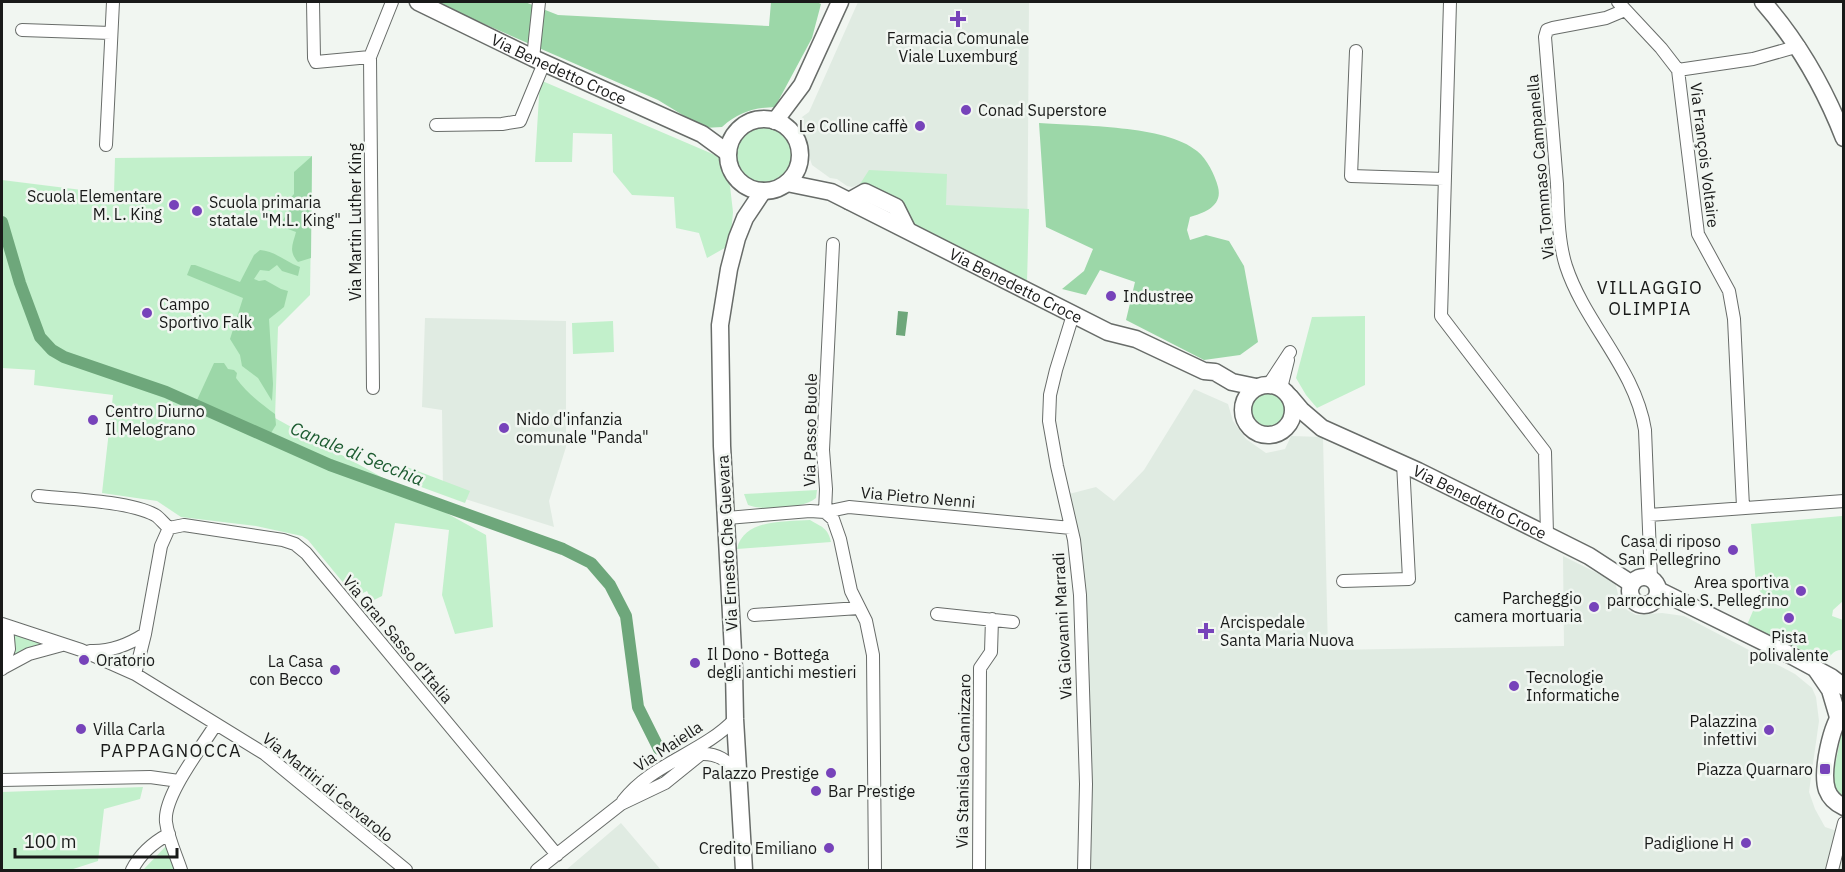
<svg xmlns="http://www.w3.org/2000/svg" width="1845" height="872" font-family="'IBM Plex Sans',sans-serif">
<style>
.built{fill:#e0ebe2}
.green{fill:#c2f0cb}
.forest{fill:#9cd7a8}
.water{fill:#6ea77b}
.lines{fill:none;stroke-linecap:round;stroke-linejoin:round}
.canal{stroke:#6ea77b;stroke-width:12}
.street-casing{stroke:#686c69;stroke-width:14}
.secondary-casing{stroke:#686c69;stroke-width:19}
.street{stroke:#fff;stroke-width:12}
.secondary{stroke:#fff;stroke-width:16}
.poi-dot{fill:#7743ba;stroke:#f1f6f1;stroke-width:2}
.labels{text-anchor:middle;stroke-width:5;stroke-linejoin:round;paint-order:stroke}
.poi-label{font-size:16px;fill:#191a19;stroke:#f1f6f1;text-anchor:start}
.street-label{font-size:16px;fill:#191a19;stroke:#f1f6f1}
.neighbourhood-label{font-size:18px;letter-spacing:1.5px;fill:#191a19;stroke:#f1f6f1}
.water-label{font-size:18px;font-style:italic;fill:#1c5b30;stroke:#f1f6f1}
</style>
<rect width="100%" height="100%" fill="#f1f6f1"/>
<path class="built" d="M858 2H1029L1027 281 915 226 903 204 860 184 852 187 847 186 837 179 830 178 812 165 801 130 802 117 809 112Z
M425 318 566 321V447L549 501 554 527 443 492 442 410 422 407Z
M1194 389 1228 404 1233 421 1246 439 1266 453 1285 449 1291 436 1323 437 1328 650 1564 646 1563 556 1615 582 1619 598 1627 610 1636 615 1662 613 1684 616 1795 674 1812 688 1816 697 1819 721 1809 792 1815 809 1825 827 1843 833V870H1088L1069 494 1096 487 1114 501 1144 470Z
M621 823 661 870H566Z"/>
<path class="green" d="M540 80 722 158 730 186 733 212 730 245 707 258 699 233 676 228 674 197 632 195 613 172 612 134 573 133 572 162H535Z
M734 155a30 30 0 1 1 60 0a30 30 0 1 1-60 0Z
M312 156 310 295 278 327 275 418 486 535 493 627 455 634 442 595 449 530 395 523 382 596 372 601 367 591 355 597 308 540 302 536 256 526 181 517 157 501 102 493 113 395 34 385 35 370 2 368V180L114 194 115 158Z
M869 170 947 174 946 205 1029 209 1027 281 982 261 915 226 903 204 860 184Z
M1365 316V385L1317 408 1306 395 1296 378 1312 317Z
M613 321 614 352 573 354 572 323Z
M1249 410a20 20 0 1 1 40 0a20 20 0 1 1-40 0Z
M407 467 470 491 465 503 402 480Z
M817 490 816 498C803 509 764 511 748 505L744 494Z
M1842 516 1843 601 1833 610 1832 616 1843 620V650C1833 649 1829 657 1825 665L1747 625 1761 592 1757 589 1756 585 1751 524Z
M810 520C822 527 828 528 831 542L737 549C744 518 786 522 810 520Z
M12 634 45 645 11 658Z
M1843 726V801L1836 795 1832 780Z
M143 787 140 799 104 809 98 861 70 870H3L2 792Z
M166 846 176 870H146L144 869Z"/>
<path class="forest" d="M434 2H525L558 15 769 26 771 2H817L821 4 812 38 775 107C753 108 739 112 722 127L704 128 658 100Z
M1039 123C1080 126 1166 125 1197 151 1207 159 1215 175 1218 187 1223 206 1204 213 1190 217L1187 230 1190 240 1206 235 1229 241 1244 266 1258 342 1240 355 1204 360 1126 320 1135 282 1100 270 1086 295 1062 289 1084 271 1093 249 1046 227Z
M312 156 311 258 298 262C288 251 293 244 296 232L288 229 283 220 291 207 287 202 294 194V172Z
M260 250C275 251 286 262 300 267L298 276 282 271 277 265 269 271 260 270 254 279 259 281 265 280 281 289 288 291 284 307 269 319 273 384 272 401 258 378 242 366 240 355 230 339 243 298 187 275 191 265H195L240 282 254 255Z
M214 363H224L228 369 234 370 237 373 236 378C247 393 260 403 275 414L276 425 271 433 264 432 202 405 197 400Z"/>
<path class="water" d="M898 311 908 312 905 336 896 335Z"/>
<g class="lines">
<path class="canal" d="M2 222 20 283 40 337 52 350 64 357 166 392 330 465 563 549 591 563 610 585 626 616 638 707 659 749"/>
<g class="street-casing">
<path id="street" d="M313 2 314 58 316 62 370 57
M1450 2 1441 316 1545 452 1547 535
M1618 2 1661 48 1678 70 1698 234 1729 291 1734 319 1743 507
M1625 10 1606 18 1553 28 1547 30 1545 37C1549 86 1553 135 1557 184 1558 210 1558 241 1566 266 1585 324 1635 368 1645 430L1651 579
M22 30 111 33
M1356 51 1351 176 1444 179
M533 58 539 2
M1678 70 1753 59 1799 46
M436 125 502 124 520 121 544 63
M106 145 113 2
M833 244 823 450 826 489 825 512 833 519 840 539 851 591 866 621 873 655 875 870
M1076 315 1072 318 1056 370 1050 395 1049 421 1057 466 1074 540 1080 595 1086 784 1084 870
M1269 384 1290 352
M373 388 370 57 392 2
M1281 388 1288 360
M38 496C68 499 129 501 155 515 160 518 164 524 169 528
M1649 515 1844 501
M727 518 810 511 825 512 849 507 1071 528
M169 528 184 525 283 540 295 544 306 553 557 855
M1343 581 1409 579 1403 463
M937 614 1013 622
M754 615 859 608
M2 624 81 650 135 674 265 754 406 870
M90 651C111 652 128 645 145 634
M3 668 29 654 62 645
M2 669 9 649 7 627
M135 674 145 634 161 546 169 528
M2 780 150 777 179 781
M623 801C652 763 703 753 735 719
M132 870C140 854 152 843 169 834
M181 870C176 855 168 838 166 822 163 796 202 747 216 724
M537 870 621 804 665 783 701 754C718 753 727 761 738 772
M979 870 980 668 991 652 992 619
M1832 870 1844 823"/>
</g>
<g class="secondary-casing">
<g id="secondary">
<path id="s1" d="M418 2 533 58 702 134 728 153"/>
<path d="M1763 2C1799 43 1824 87 1844 138"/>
<circle cx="764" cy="155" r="36"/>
<path d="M775 121 802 85 840 2"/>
<path id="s2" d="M787 183 831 192 1108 332 1136 339 1204 371 1215 372 1232 382 1256 387"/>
<path d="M849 201 865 192 896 207 907 229"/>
<circle cx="1268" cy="410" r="25"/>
<path id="s3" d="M1290 397 1301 410 1322 428 1418 471 1547 535 1589 556 1632 584"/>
<circle cx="1644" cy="591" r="14"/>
<path d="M1658 590 1792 656 1831 677 1844 687"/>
<path d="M1817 671 1830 690 1838 717"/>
<path d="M1844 710C1831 724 1821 772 1827 790 1830 798 1835 803 1844 807"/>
<path d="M744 870 735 719 734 670 722 446 720 325 729 269 737 238 745 218 763 191"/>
</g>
</g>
<use href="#street" class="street"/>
<use href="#secondary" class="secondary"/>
</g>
<g class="poi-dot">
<path d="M955 10h6v6h6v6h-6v6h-6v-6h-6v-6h6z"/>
<circle cx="966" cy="110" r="6"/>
<circle cx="920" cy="126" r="6"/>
<circle cx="174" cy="205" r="6"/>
<circle cx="197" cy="211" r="6"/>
<circle cx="1111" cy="296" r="6"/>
<circle cx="147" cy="313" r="6"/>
<circle cx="93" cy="420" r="6"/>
<circle cx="504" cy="428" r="6"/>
<circle cx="1733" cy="550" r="6"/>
<circle cx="1801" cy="591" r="6"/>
<circle cx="1594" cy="607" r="6"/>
<circle cx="1789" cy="618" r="6"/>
<path d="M1203 622h6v6h6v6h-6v6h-6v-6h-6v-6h6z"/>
<circle cx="84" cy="660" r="6"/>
<circle cx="695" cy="663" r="6"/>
<circle cx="335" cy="670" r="6"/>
<circle cx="1514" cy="686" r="6"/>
<circle cx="81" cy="729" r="6"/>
<circle cx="1769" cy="730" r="6"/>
<rect x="1819" y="763" width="12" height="12" rx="3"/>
<circle cx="831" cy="773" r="6"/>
<circle cx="816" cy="791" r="6"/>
<circle cx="1746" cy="843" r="6"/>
<circle cx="829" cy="848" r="6"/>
</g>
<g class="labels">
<g class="poi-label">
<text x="958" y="44" text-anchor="middle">Farmacia Comunale<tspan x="958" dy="18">Viale Luxemburg</tspan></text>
<text x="978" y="116">Conad Superstore</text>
<text x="908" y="132" text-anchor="end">Le Colline caffè</text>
<text x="162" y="202" text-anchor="end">Scuola Elementare<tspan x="162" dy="18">M. L. King</tspan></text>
<text x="209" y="208">Scuola primaria<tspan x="209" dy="18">statale "M.L. King"</tspan></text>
<text x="1123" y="302">Industree</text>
<text x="159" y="310">Campo<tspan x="159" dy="18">Sportivo Falk</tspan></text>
<text x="105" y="417">Centro Diurno<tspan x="105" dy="18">Il Melograno</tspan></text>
<text x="516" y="425">Nido d'infanzia<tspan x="516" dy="18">comunale "Panda"</tspan></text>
<text x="1721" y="547" text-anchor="end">Casa di riposo<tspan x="1721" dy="18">San Pellegrino</tspan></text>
<text x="1789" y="588" text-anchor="end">Area sportiva<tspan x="1789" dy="18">parrocchiale S. Pellegrino</tspan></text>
<text x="1582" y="604" text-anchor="end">Parcheggio<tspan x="1582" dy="18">camera mortuaria</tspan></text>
<text x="1220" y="628">Arcispedale<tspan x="1220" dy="18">Santa Maria Nuova</tspan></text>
<text x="1789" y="643" text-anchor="middle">Pista<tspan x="1789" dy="18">polivalente</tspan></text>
<text x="707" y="660">Il Dono - Bottega<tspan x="707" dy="18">degli antichi mestieri</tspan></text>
<text x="96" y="666">Oratorio</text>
<text x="323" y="667" text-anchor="end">La Casa<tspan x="323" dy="18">con Becco</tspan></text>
<text x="1526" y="683">Tecnologie<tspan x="1526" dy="18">Informatiche</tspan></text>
<text x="1757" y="727" text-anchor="end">Palazzina<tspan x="1757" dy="18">infettivi</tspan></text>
<text x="93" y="735">Villa Carla</text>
<text x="1813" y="775" text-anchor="end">Piazza Quarnaro</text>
<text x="819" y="779" text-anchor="end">Palazzo Prestige</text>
<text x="828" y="797">Bar Prestige</text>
<text x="1734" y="849" text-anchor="end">Padiglione H</text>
<text x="817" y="854" text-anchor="end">Credito Emiliano</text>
</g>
<g class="street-label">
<text dy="6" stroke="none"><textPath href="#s1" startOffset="156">Via Benedetto Croce</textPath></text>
<text transform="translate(1705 155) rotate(83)" y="6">Via François Voltaire</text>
<text transform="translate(1540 167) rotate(-95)" y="6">Via Tommaso Campanella</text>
<text transform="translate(355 222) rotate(-90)" y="6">Via Martin Luther King</text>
<text dy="6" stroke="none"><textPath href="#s2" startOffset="252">Via Benedetto Croce</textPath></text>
<text transform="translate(810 430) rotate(-89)" y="6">Via Passo Buole</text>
<text transform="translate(918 497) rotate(5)" y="6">Via Pietro Nenni</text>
<text dy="6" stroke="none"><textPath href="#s3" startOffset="219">Via Benedetto Croce</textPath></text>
<text transform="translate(727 543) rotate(-93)" y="6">Via Ernesto Che Guevara</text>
<text transform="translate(1062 626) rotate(-93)" y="6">Via Giovanni Marradi</text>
<text transform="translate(398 639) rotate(50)" y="6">Via Gran Sasso d'Italia</text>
<text transform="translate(668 746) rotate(-33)" y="6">Via Maiella</text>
<text transform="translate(963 761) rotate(-89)" y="6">Via Stanislao Cannizzaro</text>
<text transform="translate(328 787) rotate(39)" y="6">Via Martiri di Cervarolo</text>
</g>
<g class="neighbourhood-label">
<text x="1650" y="294">VILLAGGIO<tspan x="1650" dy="21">OLIMPIA</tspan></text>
<text x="171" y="757">PAPPAGNOCCA</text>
</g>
<g class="water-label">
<text transform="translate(357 454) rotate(22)" y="6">Canale di Secchia</text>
</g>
</g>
<rect width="1845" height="872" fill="none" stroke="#191a19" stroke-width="6"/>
<path d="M15 848v9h162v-9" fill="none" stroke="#191a19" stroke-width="3"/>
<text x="24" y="848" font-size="18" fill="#191a19" stroke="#f1f6f1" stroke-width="4.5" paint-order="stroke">100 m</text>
</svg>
